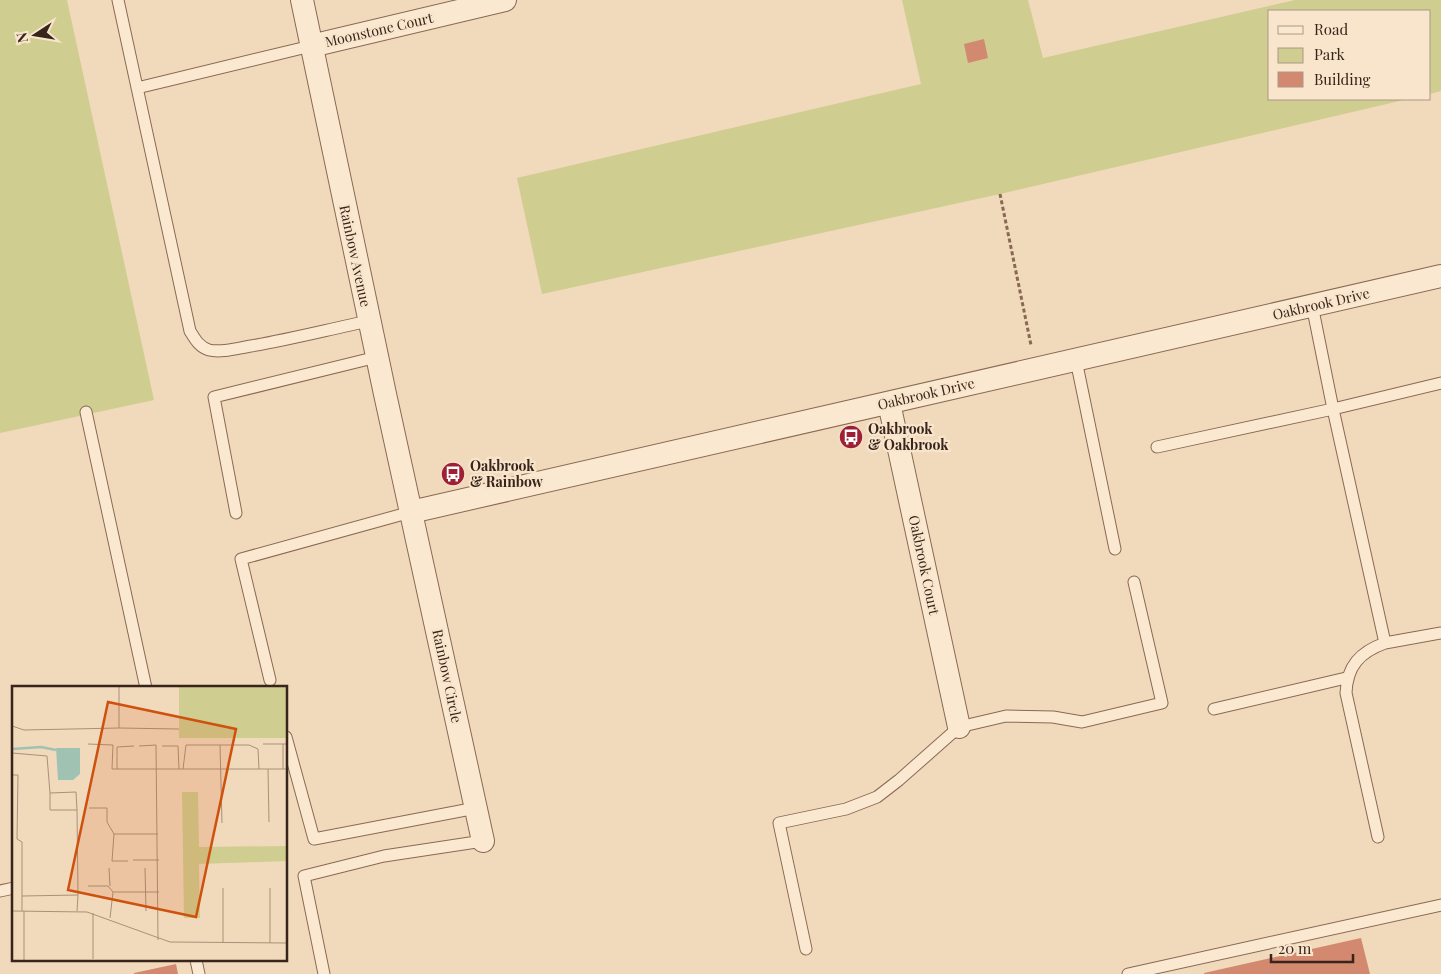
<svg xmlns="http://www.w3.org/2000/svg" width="1441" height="974" font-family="'Playfair Display',serif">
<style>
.green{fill:#cfcd90}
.building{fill:#d2896f}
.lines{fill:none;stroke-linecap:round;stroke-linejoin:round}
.service-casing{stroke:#8a6954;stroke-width:13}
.minor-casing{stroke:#8a6954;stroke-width:24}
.path{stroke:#8a6954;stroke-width:3;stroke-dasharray:4 2.5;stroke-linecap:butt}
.service{stroke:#fbe8d0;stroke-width:11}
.minor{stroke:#fbe8d0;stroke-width:22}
.labels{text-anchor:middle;stroke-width:4.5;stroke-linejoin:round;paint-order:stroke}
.street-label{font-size:14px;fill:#38241a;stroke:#f8e5cc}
.poi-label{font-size:14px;font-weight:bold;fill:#38241a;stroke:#f8e5cc;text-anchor:start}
.inset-river{fill:none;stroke:#a0c2b3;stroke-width:2.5}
.inset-road{fill:none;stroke:#a7917b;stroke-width:1}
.view{fill:#ce510e;fill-opacity:0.15;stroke:#ce510e;stroke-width:2.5}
.inset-edge{fill:none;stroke:#38241a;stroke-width:2.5}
</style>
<rect width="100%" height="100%" fill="#f1d9bc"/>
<path class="green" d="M0 0H67L154 400 0 433Z
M902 0H1028L1043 58 1295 0H1441V91L1430 94V11H1270V99H1408L1000 194 542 294 517 178 921 84Z"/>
<path class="building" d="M984 39 988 58 968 63 964 44Z
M1361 938 1370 974H1204V973Z
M176 964 178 974H134V973Z"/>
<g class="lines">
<g class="service-casing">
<path id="service" d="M118 0 190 331C195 339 199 347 209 350 221 353 238 348 251 346 291 339 330 329 369 321
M137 88 311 46
M1312 305 1333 409 1385 643 1441 633
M1076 360 1115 549
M86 412 146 688
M1157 447 1333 409 1441 383
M236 513 214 397 377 357
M270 680 241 559 411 512
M1214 709 1346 678
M286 737 314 839 476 808
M1378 837 1346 693C1347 666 1360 652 1385 643
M0 891 14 888
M806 949 779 823 846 809 877 797 899 780 959 727 1006 716 1053 717 1082 722 1162 703 1134 582
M196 960 199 974
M324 974 304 876 384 856 483 841
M1128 974 1441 905"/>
</g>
<g class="minor-casing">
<path id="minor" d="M302 0 385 394 483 841
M311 46 505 0
M889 403 959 727
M411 512 1441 276"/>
</g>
<path class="path" d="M1000 194 1031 345"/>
<use href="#service" class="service"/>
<use href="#minor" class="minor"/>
</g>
<defs>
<g id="bus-disc" transform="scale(1.25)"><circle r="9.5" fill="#9d2034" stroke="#f8e5cc"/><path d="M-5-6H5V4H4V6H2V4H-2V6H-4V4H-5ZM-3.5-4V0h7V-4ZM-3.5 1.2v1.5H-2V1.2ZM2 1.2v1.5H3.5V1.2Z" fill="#fff"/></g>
</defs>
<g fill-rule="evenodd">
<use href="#bus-disc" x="851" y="437"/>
<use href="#bus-disc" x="453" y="474"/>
</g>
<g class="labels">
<g class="street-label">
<text transform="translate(379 30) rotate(-13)" y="5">Moonstone Court</text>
<text transform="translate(355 256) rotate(78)" y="5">Rainbow Avenue</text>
<text transform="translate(1321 304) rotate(-13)" y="5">Oakbrook Drive</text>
<text transform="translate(926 394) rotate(-13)" y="5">Oakbrook Drive</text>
<text transform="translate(924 565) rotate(78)" y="5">Oakbrook Court</text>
<text transform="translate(447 676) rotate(78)" y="5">Rainbow Circle</text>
</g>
<g class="poi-label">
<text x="868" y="434">Oakbrook<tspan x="868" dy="16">&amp; Oakbrook</tspan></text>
<text x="470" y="471">Oakbrook<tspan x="470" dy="16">&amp; Rainbow</tspan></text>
</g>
</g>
<g transform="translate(12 686)">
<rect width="275" height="275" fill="#f1d9bc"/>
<path d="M167 0H275V52H167ZM170 106H186L187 161 275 160V175L187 178 188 232H172Z" fill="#cfcd90"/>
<path d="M44 62H68V88L61 94H46Z" fill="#a0c2b3"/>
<path class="inset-river" d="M0 63 29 61 44 64"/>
<path class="inset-road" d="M0 40 12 44 107 42V0M107 42 167 43M76 58 101 59 100 83H275M251 58H271M208 59 210 137M127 60 144 59 146 254M150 60H166L167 83M0 67 35 70 38 107M105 83V61L122 60M171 83 174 59H237L246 63 247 83M256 83 257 136M271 83V58H275M0 89H6L5 153 10 156V225M77 122H95V136L102 148 100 175H116M65 124H38V107L64 106 65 124 66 209M102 148H146M121 174H147M97 182 98 200M133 182 134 225M76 200H96L101 206M211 202V257M258 202V257M10 210 66 209 65 225M0 225 75 226 158 256 275 257M81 227V273M98 232 101 206H147M12 275V225"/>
<path class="view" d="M96 16 224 43 184 231 56 204Z"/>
<rect width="275" height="275" class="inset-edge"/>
</g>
<rect x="1268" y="10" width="162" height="90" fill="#f8e5cc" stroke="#ab9885"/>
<rect x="1278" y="26" width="25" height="8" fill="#fbe8d0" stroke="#ab9885"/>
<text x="1314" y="35" font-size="15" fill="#38241a">Road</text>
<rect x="1278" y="48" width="25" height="15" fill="#cfcd90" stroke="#ab9885"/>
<text x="1314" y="60" font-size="15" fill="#38241a">Park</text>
<rect x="1278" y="72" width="25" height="15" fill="#d2896f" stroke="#ab9885"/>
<text x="1314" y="85" font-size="15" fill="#38241a">Building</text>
<g transform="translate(35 35) rotate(258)" stroke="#f8e5cc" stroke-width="4" paint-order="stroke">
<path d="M0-4L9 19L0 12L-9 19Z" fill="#38241a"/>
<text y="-8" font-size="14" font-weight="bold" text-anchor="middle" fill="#38241a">N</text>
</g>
<path d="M1271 954v8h82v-8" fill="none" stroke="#38241a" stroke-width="2.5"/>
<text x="1278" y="954" font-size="15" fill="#38241a" stroke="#f8e5cc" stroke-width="4" paint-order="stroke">20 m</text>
</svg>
